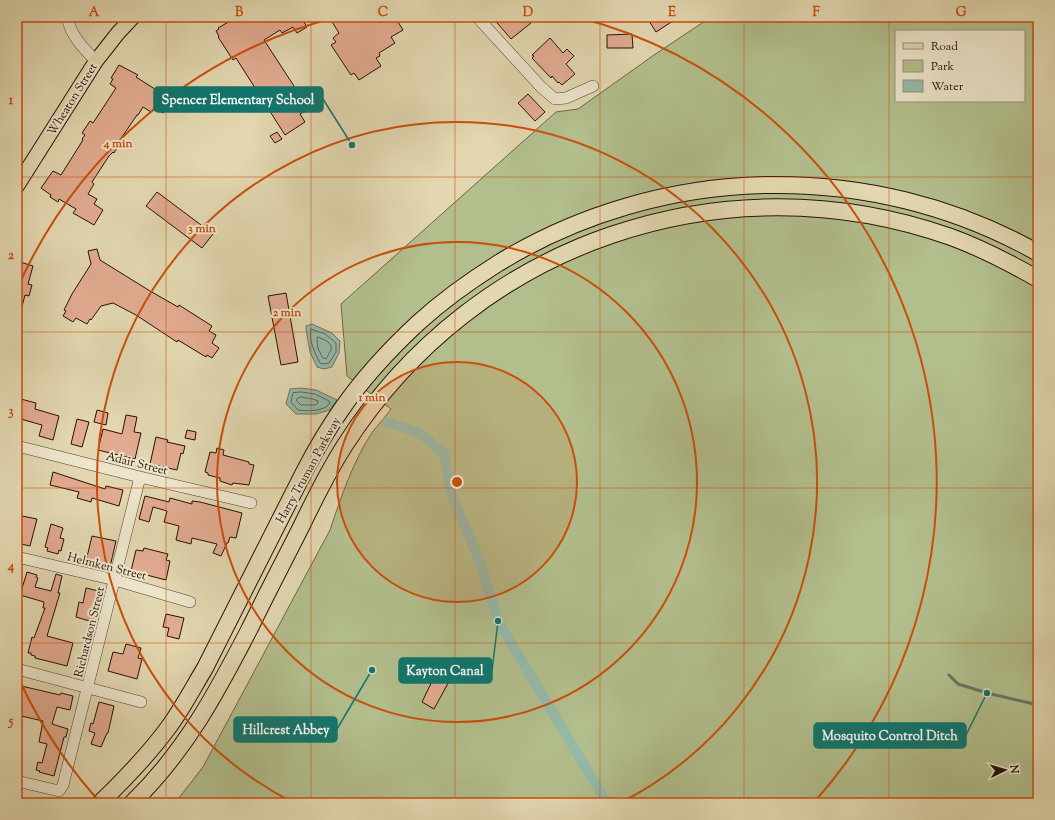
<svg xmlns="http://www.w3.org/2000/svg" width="1055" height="820" font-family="'Sorts Mill Goudy',serif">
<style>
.green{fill:#b2be8c;stroke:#6d6648;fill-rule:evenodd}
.water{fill:#95baa9;stroke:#697667}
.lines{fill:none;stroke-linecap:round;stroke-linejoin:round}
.shore{stroke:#5e6457;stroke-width:1}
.stream{stroke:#697667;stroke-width:3}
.canal{stroke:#95baa9;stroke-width:10}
.building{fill:#e1ab90;stroke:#280f05}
.minor-casing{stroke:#564130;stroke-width:12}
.major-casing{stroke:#280f05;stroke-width:16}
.highway-casing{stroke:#280f05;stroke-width:18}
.minor{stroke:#ece5cc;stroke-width:11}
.major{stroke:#e2d7b0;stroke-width:14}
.highway{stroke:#e2d7b0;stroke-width:16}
.grid{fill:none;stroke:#cb4e0b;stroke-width:1;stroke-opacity:0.55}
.ring{fill:none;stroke:#cb4e0b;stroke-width:2}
.labels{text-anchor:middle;stroke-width:4;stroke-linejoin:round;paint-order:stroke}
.street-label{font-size:12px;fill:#280f05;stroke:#ece5cc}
.centre{fill:#cb4e0b;stroke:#ece5cc;stroke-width:2}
.ring-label{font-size:12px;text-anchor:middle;font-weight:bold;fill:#cb4e0b;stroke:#ece5cc;stroke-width:4;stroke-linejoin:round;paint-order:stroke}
.leader{fill:none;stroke:#0f766e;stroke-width:1.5}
.callout-dot{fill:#0f766e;stroke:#ece5cc;stroke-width:1.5}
.callout{fill:#0f766e;stroke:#0f766e;stroke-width:1.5}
.callout-label{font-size:13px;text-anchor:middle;font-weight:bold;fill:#fff}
.neatline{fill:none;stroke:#cb4e0b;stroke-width:1.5}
.grid-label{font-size:13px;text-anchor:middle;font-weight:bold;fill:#cb4e0b}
</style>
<rect width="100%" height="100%" fill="#e2d7b0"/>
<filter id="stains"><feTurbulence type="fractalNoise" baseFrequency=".005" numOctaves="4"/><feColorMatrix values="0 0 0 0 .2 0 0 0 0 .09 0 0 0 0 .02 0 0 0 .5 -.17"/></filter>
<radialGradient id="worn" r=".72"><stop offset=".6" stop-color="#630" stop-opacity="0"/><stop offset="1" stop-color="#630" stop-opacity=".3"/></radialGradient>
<path class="green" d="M711 17H1038V803H175L203 767 330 530C341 497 353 461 373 431 379 424 385 417 391 409L347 376 341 304 556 112 578 109 654 55ZM896 31H1024V101H896Z"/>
<path class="water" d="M312 324 332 333 340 341 339 353 332 367 324 369 317 367 310 352 306 329V326Z
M301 388 316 390 337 400 330 410 316 414H296L286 404 290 389Z"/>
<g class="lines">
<path class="shore" d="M311 329 325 334 336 343V352L329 363 324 364 320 363C315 353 308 340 311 329Z
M318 337 327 341 331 345V350L326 359 323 358 318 349 317 339Z
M301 392 315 394 329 401 330 403C324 412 308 411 298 410L291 402 293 393Z
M301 397 313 399 318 401V403L315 405H301L296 400 298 398Z"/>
<path class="stream" d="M949 675 958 684 987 693 1038 705"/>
<path class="canal" d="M387 422 418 432 444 453 451 493 480 562 498 621 607 803"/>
</g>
<path class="building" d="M237 17H301L307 27 297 33 293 27 282 33 280 30 264 40 309 109 300 114 305 122 285 135 236 58 233 60 218 37 219 36 216 31 219 29 218 28Z
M329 17H395L403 30 391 37 395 43 379 53 380 56 376 58 381 66 359 80 354 73 351 75 331 45 336 42 333 38 339 33Z
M492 17H526L531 23 511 39Z
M655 17H679L656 32 649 21Z
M632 34 633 48H607V35Z
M550 38 563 53 567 49 574 56 566 64 575 74 562 85 559 82 558 83 552 76 551 78 532 58 534 56 532 55Z
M119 65 138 75 136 77 172 100 163 113 154 108 151 112 143 107 138 115H137L120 140 117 146H118L114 153 113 152 109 156 92 182 94 184 88 194 97 199 94 204 103 210 94 225 73 213 76 209 59 199 58 202 50 197 51 195 41 188 53 171 61 175 83 140 82 139 85 135 82 133 90 121 93 123 116 88 110 84 113 79 111 78Z
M528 94 545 112 535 121 518 103Z
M277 132 282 139 275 143 270 136Z
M157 192 213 234 202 248 146 206Z
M97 249 100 260 150 291 178 307 179 305 212 326 209 331 216 335 212 343 219 348 212 358 207 355 206 357 178 340 177 342 136 315 113 303 101 306 91 320 90 319 87 324 76 318 73 322 63 316 66 311 64 310 72 294 91 264 88 251Z
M17 261 33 266 28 284 32 285 29 296 25 295 20 314H17Z
M286 293 298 362 281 365 268 296Z
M17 398 36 403 35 409 59 416 53 440 39 436 42 425 17 418Z
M97 410 108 413 106 425 94 422Z
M126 415 137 417 134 432 141 433 135 459 98 450 103 429 122 434Z
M77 419 89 422 82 447 71 444Z
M187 430 196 432 195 440 185 438Z
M156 437 168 440 167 442 185 446 183 454 181 453 177 470 150 464Z
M217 448 224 450 223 455 249 462V464L254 465 249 485 233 483 232 485 220 481V478L208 475V473L205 472 210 452 216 453Z
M53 472 105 489 106 486 123 490 119 506 92 498 91 502 77 498 79 492 50 485Z
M145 496 169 502 170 498 192 504V501L200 502 242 513 236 538 230 537 228 543H227L221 556 213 553 217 544 192 538 191 544 176 540 179 526 164 522 167 511 153 507 149 522 139 519Z
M17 515 37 519 30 546 17 543Z
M51 524 63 528 60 538 64 539 61 551 59 550 58 554 47 551 48 548 45 547Z
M92 536 116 541 110 567 90 561 87 557Z
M144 548 168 554 166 560 170 561 166 580 131 571 136 550 143 551Z
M27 572 37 575 36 577 38 578 35 587 51 591 56 574 62 576 58 593H60L47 636 73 643 67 666 35 658V656L31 655V653H28L32 637 34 638 45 608H43L44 602 20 595Z
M86 588 103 592 98 612H95L93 622 76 617 79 602 83 603Z
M166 614 184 618 179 639 167 636 169 628 163 627Z
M126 644 141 648 138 658 142 659 137 679 108 671 113 652 123 654Z
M438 669 452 676 434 709 422 702Z
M17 685 60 695 61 693 73 696 70 710 57 707 52 724 68 729 66 737H64L54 776 39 772 40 771 36 770 38 762 42 763 47 744 39 742 43 721 17 715Z
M99 702 114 706 108 733H107L101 747 91 744 95 733 89 731 91 723 93 724Z"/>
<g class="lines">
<g class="minor-casing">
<path id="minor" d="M67 17C71 36 83 48 96 61
M477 17 541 87 555 99 566 98 593 86
M17 446 140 477 251 503
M17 557 115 580 190 602
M17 669 141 702
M17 781 59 791 63 785 140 477"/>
</g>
<g class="major-casing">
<path id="major" d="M17 186 96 61 118 33 133 17"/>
</g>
<g class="highway-casing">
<path id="highway" d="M100 803C125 779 148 755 168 728 182 709 193 688 205 668L304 472C315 451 327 430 341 410 363 378 390 349 418 323 442 301 470 281 497 264 660 163 871 158 1038 253
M132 803C185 752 217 692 250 628 267 593 285 559 302 525 315 498 329 470 345 445 475 242 724 157 951 237 981 248 1010 263 1038 279"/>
</g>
<use href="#minor" class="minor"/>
<use href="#major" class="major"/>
<use href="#highway" class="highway"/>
</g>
<path class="grid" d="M166 17V803M311 17V803M455 17V803M600 17V803M744 17V803M889 17V803M17 177H1038M17 332H1038M17 488H1038M17 643H1038"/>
<circle cx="457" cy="482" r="120" fill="#cb4e0b" fill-opacity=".12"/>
<g class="ring">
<circle cx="457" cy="482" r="120"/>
<circle cx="457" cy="482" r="240"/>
<path d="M294 803A360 360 0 1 1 620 803"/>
<path d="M98 800A480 480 0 0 1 18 677M18 287A480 480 0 0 1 337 17M577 17A480 480 0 0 1 816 800"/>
</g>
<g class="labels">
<g class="street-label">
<text transform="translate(72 99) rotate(-58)" y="4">Wheaton Street</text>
<text transform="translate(137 463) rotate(14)" y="4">Adair Street</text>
<text transform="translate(308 470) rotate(-61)" y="4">Harry Truman Parkway</text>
<text transform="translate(107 566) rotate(14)" y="4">Helmken Street</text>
<text transform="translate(89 632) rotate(-76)" y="4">Richardson Street</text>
</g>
</g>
<circle cx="457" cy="482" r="6" class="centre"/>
<g class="ring-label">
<text x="118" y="147">4 min</text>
<text x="202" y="232">3 min</text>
<text x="287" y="316">2 min</text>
<text x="372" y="401">1 min</text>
</g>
<path class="leader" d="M352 145L323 99M498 621L492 671M372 670L337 729M987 693L966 735"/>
<g class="callout-dot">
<circle cx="352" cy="145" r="4"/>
<circle cx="498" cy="621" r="4"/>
<circle cx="372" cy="670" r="4"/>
<circle cx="987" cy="693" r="4"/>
</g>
<g class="callout">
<rect x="154" y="87" width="169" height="25" rx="4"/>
<rect x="399" y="658" width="93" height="25" rx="4"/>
<rect x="234" y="717" width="103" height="25" rx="4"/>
<rect x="814" y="723" width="152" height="25" rx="4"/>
</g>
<g class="callout-label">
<text x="238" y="104">Spencer Elementary School</text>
<text x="445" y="675">Kayton Canal</text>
<text x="286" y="734">Hillcrest Abbey</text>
<text x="890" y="740">Mosquito Control Ditch</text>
</g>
<rect width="1055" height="820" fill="none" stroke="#e2d7b0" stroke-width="44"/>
<rect x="895" y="30" width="130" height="72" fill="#ece5cc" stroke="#9e8f7c"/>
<rect x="903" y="43" width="20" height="6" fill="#e2d7b0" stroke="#9e8f7c"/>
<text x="931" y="50" font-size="12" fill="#280f05">Road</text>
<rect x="903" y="60" width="20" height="12" fill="#b2be8c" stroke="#9e8f7c"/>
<text x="931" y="70" font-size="12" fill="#280f05">Park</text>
<rect x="903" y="80" width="20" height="12" fill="#95baa9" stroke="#9e8f7c"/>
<text x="931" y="90" font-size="12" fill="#280f05">Water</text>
<g transform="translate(1005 770) rotate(85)" stroke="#ece5cc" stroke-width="3" paint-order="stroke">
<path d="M0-3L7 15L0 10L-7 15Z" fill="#280f05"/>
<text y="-6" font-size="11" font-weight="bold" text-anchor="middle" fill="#280f05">N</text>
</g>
<rect x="22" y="22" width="1011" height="776" class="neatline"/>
<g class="grid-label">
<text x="94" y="16">A</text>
<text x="239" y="16">B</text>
<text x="383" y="16">C</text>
<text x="528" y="16">D</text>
<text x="672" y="16">E</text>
<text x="816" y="16">F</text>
<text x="961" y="16">G</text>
<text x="11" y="104">1</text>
<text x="11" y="259">2</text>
<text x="11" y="415">3</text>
<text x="11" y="570">4</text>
<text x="11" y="725">5</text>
</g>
<rect width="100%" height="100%" filter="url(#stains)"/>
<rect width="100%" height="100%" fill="url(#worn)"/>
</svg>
